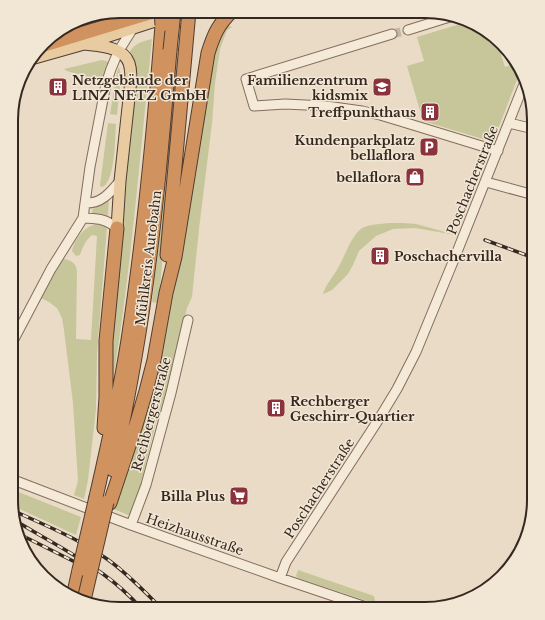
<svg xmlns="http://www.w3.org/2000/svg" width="545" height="620" font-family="'Libre Baskerville',serif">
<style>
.green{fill:#c6c69a}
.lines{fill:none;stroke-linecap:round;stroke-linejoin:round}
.minor-tunnel{stroke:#c5b7a4;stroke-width:9;stroke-dasharray:9 4.5;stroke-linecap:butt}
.minor-casing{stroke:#836d5d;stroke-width:11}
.major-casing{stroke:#513d31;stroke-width:13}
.highway-casing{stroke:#513d31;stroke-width:15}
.minor{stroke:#f5e9d8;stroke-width:9}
.major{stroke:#e9cba1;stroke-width:11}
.highway{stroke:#d0935f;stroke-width:13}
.tram{stroke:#342820;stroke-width:1}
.rail-casing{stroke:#342820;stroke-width:3.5}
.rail{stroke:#f2e6d4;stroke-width:2;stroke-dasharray:6;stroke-linecap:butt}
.highway-bridge-casing{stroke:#513d31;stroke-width:15;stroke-linecap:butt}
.highway-bridge{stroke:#d0935f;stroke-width:13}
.labels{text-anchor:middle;stroke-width:3;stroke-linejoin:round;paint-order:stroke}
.poi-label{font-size:13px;font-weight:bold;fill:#342820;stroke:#f2e6d4;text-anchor:end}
.street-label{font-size:13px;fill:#342820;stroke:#f2e6d4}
.rim{fill:none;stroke:#342820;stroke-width:2}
</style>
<rect width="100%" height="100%" fill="#e9dbc5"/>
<path class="green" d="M467 22 480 26 497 42 505 67 517 63 520 72 493 142 423 121 407 66 424 61 417 37Z
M225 25 232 27 227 30 220 49 215 83 212 123 199 229 192 297 187 308 167 389 155 426 136 503 131 514 128 515 114 509 118 492 133 449 213 52Z
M152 39C140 155 131 271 112 386L110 350 128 56C132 44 140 42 152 39Z
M102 60 109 62 101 81 67 71 64 69Z
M119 67 121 75 117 115 110 114 117 72Z
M108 123 116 124C115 139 115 173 106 184 104 187 104 186 101 187L100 185Z
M167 177H170L160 287 159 297 157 302 154 303 152 301Z
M109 197 108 216 105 215 93 214 92 212 93 209Z
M390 223H403L416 224 456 235 415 228 393 229 376 236 359 251 353 265 348 274 332 290 323 294C326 284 333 277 338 268 345 256 351 236 362 228 370 224 381 224 390 223Z
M97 224 102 225 107 227 97 353 96 409 88 480 84 499 74 495 78 481 73 403 64 330 62 318 57 308 49 302 39 297C43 290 57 261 64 259 66 259 69 260 70 261 75 263 76 266 77 271L76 339 91 340 97 236 92 235C85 241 83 247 80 255L76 256 72 251C75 239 84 226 97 224Z
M11 489 81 517 76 535 11 505Z
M298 570 374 596 375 601 373 603 298 578 296 576Z"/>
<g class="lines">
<path class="minor-tunnel" d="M392 34 408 30"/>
<g class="minor-casing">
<path id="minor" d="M408 30 453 16
M392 34 246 79 254 106 285 104 326 106 362 111 380 115 400 121 498 151
M509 123 534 129
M486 182 534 195
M85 203C101 204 110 193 120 181
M83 218C98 219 104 218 117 228
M12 343 51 269 83 218 90 167 106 84 111 69 118 52 133 28
M11 479 131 525 280 578 372 609
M131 525 146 485 171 393 188 320
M280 578 286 562 377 422 397 389 416 352 455 257 524 84"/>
</g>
<g class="major-casing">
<path id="major" d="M84 44C98 46 123 46 129 63 132 72 131 81 130 89L120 181 117 228
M31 59 84 44 186 11"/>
</g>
<g class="highway-casing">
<path id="highway" d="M41 46 156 11
M167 255 189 11
M104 428 106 397V341L117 228
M113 470C125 414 136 357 144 300 156 217 163 133 170 50
M96 497C108 445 120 392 128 340 144 235 154 130 162 25
M110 503 136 425 146 391 154 360 166 293 175 257 208 53C214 34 218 25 232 11
M73 597 79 570"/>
</g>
<use href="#minor" class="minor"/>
<use href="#major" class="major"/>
<use href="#highway" class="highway"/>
<path class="tram" d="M65 28 124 11"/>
<g class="rail-casing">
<path id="rail" d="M485 240 534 258
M12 510C44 525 78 538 107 559 127 573 144 591 162 609
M16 521C45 539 75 554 103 574 117 584 130 596 142 609
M21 535 73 561"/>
</g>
<use href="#rail" class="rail"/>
<g class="highway-bridge-casing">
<path id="highway-bridge" d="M161 11 162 25
M170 50 174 11
M79 570 96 497
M84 600 107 502"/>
</g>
<use href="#highway-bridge" class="highway-bridge"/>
</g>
<defs>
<g id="building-square" transform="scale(1)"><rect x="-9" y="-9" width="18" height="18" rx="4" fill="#8b333d" stroke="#f2e6d4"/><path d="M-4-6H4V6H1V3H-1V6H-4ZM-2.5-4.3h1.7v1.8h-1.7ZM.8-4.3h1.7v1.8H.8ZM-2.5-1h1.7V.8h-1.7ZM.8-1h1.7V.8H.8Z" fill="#fff"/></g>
<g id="school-square" transform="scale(1)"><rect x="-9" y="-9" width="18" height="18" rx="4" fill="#8b333d" stroke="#f2e6d4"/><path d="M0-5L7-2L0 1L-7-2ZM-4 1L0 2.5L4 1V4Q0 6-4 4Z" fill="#fff"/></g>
<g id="parking-square" transform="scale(1)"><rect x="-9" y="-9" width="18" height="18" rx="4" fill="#8b333d" stroke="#f2e6d4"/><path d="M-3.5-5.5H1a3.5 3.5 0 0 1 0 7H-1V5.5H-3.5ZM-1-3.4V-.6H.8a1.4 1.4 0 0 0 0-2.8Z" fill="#fff"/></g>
<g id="shop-square" transform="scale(1)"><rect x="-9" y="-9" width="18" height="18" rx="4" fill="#8b333d" stroke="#f2e6d4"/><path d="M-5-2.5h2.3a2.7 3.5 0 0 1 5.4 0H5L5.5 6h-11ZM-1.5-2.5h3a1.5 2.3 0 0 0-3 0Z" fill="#fff"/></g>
<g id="supermarket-square" transform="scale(1)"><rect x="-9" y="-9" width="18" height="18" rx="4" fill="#8b333d" stroke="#f2e6d4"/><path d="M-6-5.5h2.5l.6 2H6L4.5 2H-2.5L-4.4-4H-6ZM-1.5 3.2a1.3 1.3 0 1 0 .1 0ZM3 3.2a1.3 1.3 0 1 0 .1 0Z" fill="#fff"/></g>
</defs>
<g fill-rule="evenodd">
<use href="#building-square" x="58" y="87"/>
<use href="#school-square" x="382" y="87"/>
<use href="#building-square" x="430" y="112"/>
<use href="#parking-square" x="429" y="147"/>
<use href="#shop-square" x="415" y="177"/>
<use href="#building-square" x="380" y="256"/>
<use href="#building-square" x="276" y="408"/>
<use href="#supermarket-square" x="239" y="496"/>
</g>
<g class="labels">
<g class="poi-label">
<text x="72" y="85" text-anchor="start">Netzgebäude der<tspan x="72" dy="15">LINZ NETZ GmbH</tspan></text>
<text x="368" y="85">Familienzentrum<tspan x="368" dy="15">kidsmix</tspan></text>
<text x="416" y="117">Treffpunkthaus</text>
<text x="415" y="145">Kundenparkplatz<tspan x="415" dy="15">bellaflora</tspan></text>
<text x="401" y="182">bellaflora</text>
<text x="394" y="261" text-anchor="start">Poschachervilla</text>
<text x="290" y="406" text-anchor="start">Rechberger<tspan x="290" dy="15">Geschirr-Quartier</tspan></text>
<text x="225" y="501">Billa Plus</text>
</g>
<g class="street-label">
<text transform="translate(472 180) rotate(-68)" y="5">Poschacherstraße</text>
<text transform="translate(148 258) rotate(-83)" y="5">Mühlkreis Autobahn</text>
<text transform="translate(151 414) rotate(-75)" y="5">Rechbergerstraße</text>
<text transform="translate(319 488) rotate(-57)" y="5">Poschacherstraße</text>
<text transform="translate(195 534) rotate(19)" y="5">Heizhausstraße</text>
</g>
</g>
<path d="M0 0H545V620H0ZM120 18H425A102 102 0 0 1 527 120V500A102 102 0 0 1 425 602H120A102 102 0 0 1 18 500V120A102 102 0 0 1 120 18Z" fill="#f2e6d4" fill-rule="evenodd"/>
<path class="rim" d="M120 18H425A102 102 0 0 1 527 120V500A102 102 0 0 1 425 602H120A102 102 0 0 1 18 500V120A102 102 0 0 1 120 18Z"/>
</svg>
